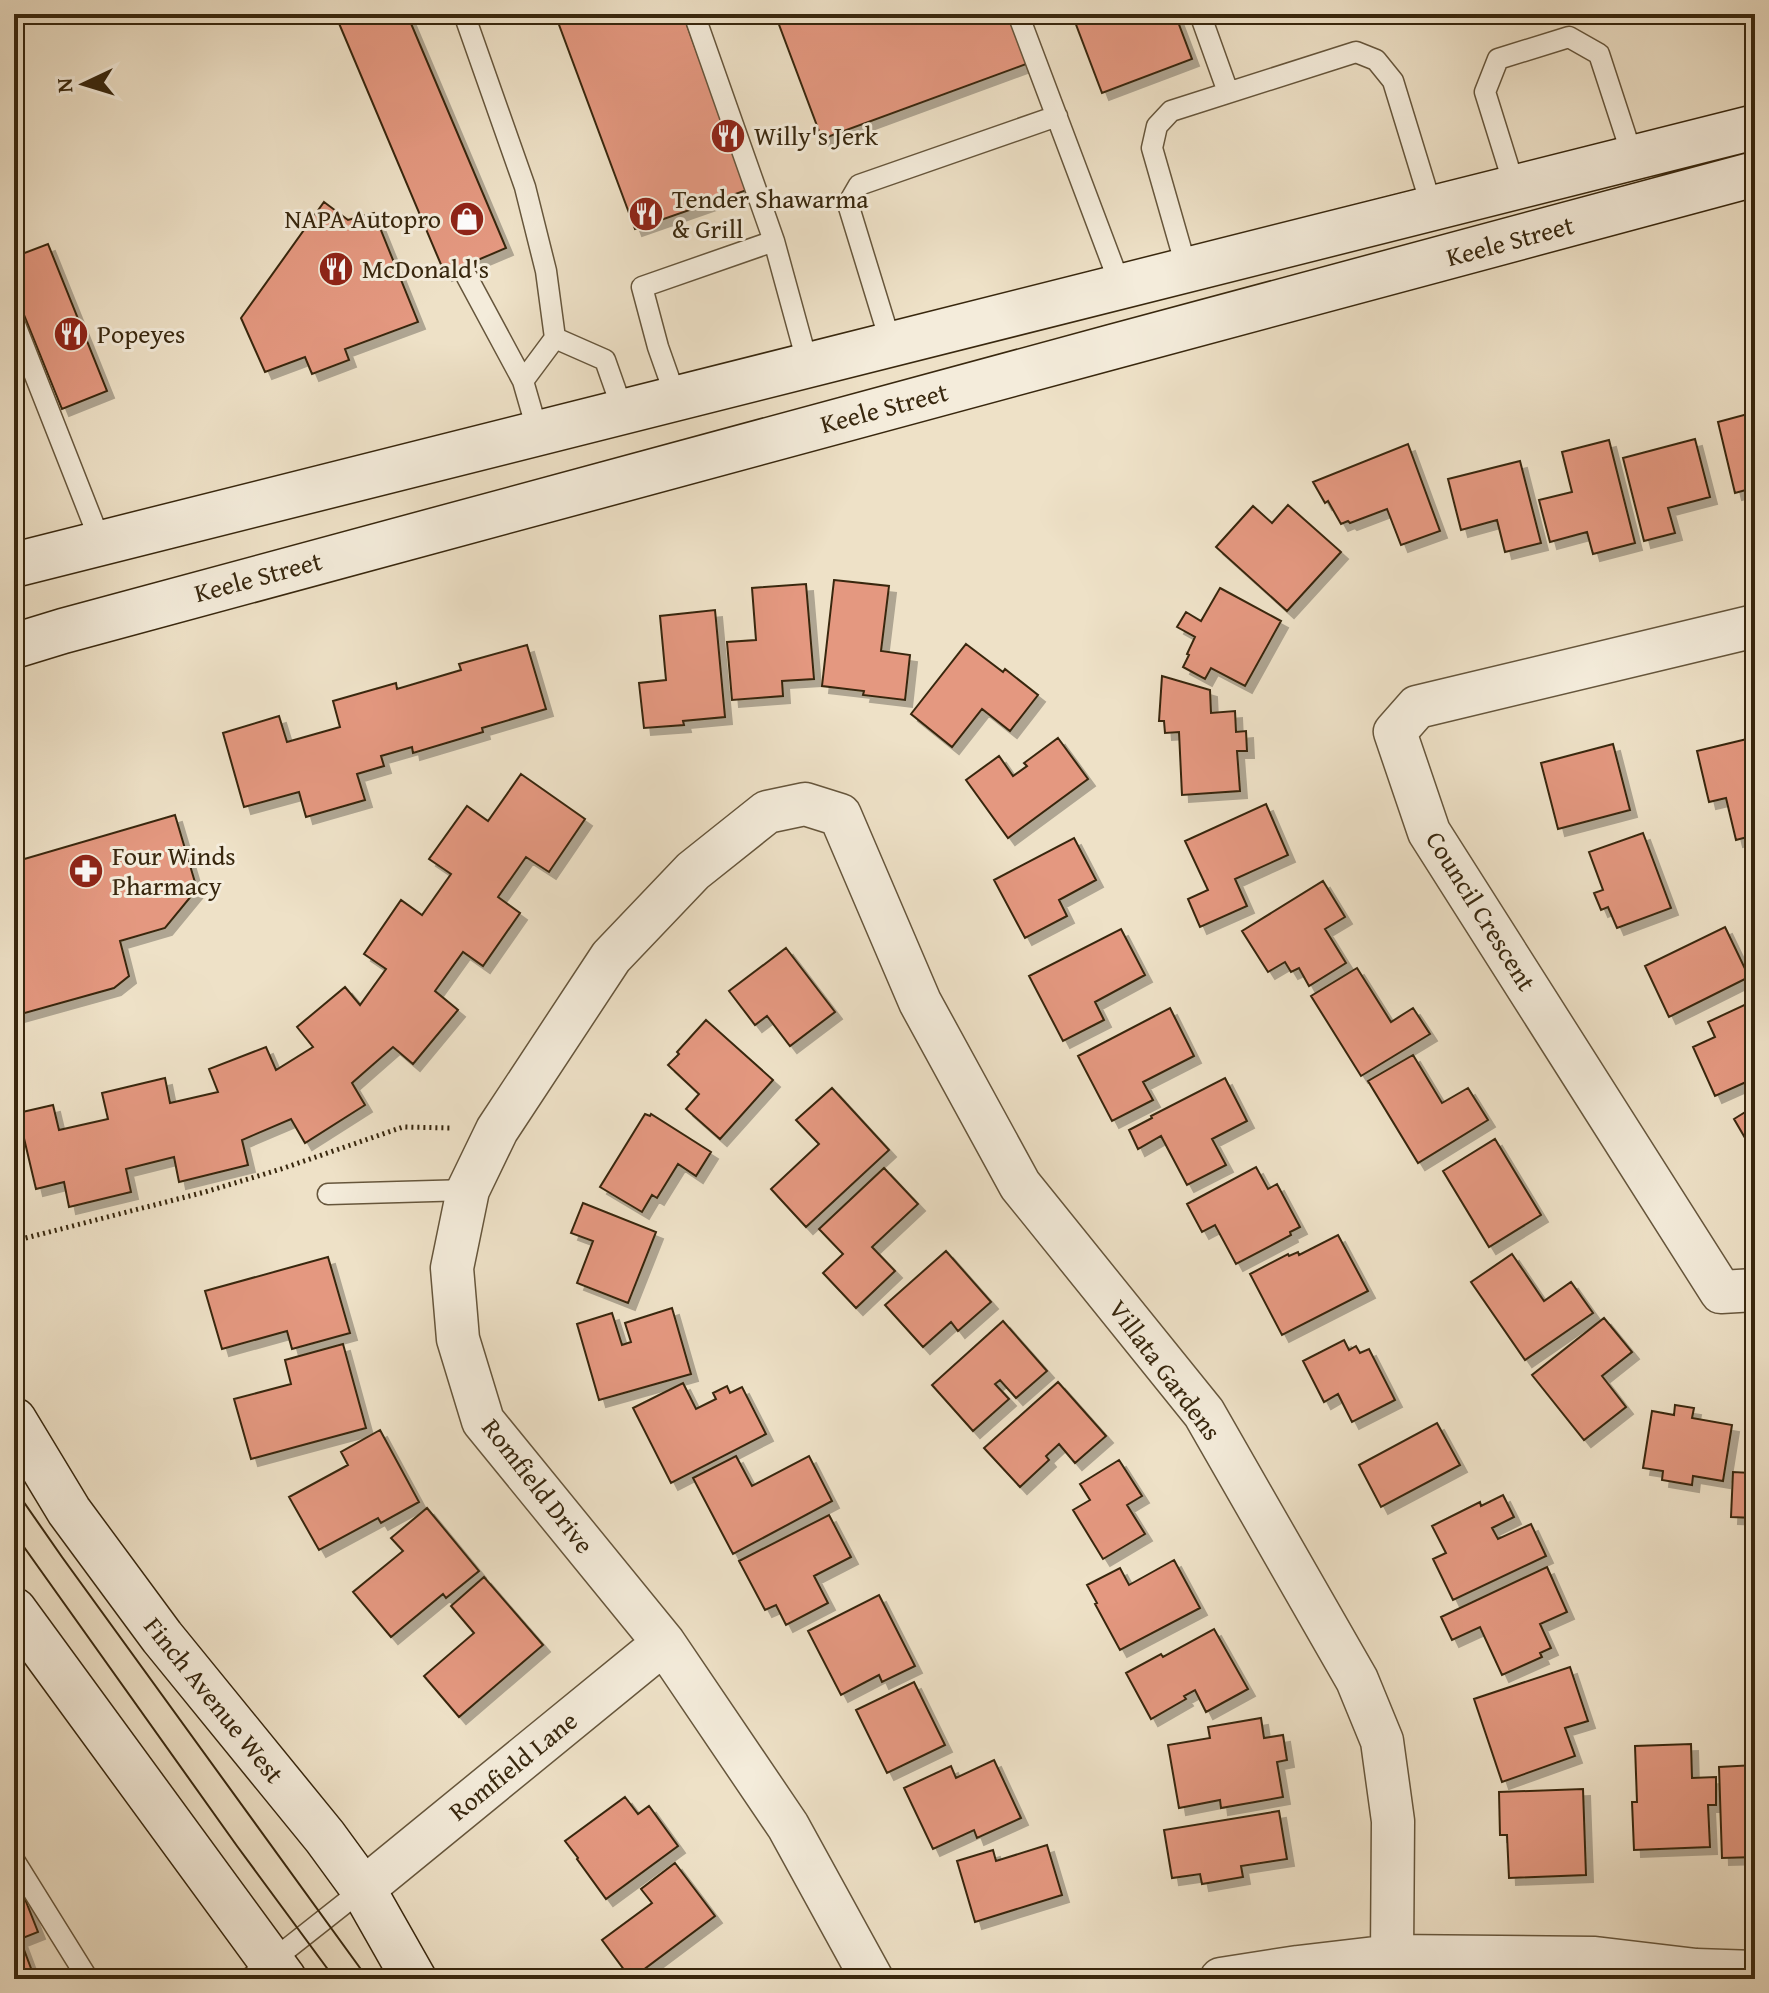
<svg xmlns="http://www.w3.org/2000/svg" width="1769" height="1993" font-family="'Gentium Book Plus',serif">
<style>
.building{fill:#e49880;stroke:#38270e;stroke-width:2;filter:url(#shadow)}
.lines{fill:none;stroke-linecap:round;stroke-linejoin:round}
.service-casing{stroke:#66563c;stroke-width:23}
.minor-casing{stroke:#66563c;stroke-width:45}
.secondary-casing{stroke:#38270e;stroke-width:47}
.path{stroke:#38270e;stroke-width:5;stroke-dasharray:2 4;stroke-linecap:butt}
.service{stroke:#f4ecdb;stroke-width:20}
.minor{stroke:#f4ecdb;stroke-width:42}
.secondary{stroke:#f4ecdb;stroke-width:44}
.tram{stroke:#38270e;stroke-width:2}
.labels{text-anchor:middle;stroke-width:6;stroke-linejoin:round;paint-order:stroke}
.poi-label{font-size:26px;fill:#38270e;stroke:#f4ecdb;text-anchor:start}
.street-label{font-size:26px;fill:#38270e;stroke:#f4ecdb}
</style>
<defs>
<filter id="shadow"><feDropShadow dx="7" dy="7" stdDeviation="0" flood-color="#0004"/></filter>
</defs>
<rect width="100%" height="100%" fill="#eee1c7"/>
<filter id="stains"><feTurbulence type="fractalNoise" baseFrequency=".0025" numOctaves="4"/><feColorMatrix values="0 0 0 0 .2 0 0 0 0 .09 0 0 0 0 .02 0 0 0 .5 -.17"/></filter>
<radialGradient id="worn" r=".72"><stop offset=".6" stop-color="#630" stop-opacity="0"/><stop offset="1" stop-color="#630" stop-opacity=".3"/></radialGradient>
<path class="building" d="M335 14H407L506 248 445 274Z
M555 14H683L747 190 635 229Z
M775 14H1010L1029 63 822 139Z
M1072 14H1175L1192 59 1102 93Z
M324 202 348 220 374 213 418 322 345 349 349 360 312 374 305 357 265 372 241 318Z
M48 244 107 391 62 409 14 290V257Z
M1755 412V497L1753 488 1735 493 1718 422Z
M1695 439 1710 497 1668 508 1675 533 1644 541 1623 458Z
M1609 440 1635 543 1593 554 1587 532 1550 542 1539 500 1572 492 1562 452Z
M1408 444 1440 531 1401 545 1387 509 1350 523 1348 521 1341 524 1328 501 1325 503 1313 482Z
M1520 461 1541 543 1505 552 1497 520 1461 530 1448 479Z
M1288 505 1341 552 1287 611 1216 547 1253 506 1272 523Z
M834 580 889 586 881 651 910 655 905 700 863 695 864 691 822 686Z
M806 584 814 679 782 681 783 696 732 700 727 642 756 640 752 588Z
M1220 588 1281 621 1245 686 1211 668 1205 679 1183 667 1189 655 1187 654 1195 637 1177 627 1186 612 1201 621Z
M715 610 725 717 683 721 684 725 644 728 639 683 666 680 660 616Z
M966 644 1003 672 1005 669 1038 695 1010 731 982 709 952 747 911 714Z
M527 645 546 709 482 728 483 732 413 753 412 747 381 756 384 766 357 774 365 800 306 817 299 792 244 807 223 733 279 716 287 742 340 727 333 701 396 683 397 689 461 670 459 664Z
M1162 676 1210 690 1211 713 1235 711 1236 732 1246 731 1247 751H1237L1240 791 1182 795 1179 732 1165 733 1164 721H1159Z
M1058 738 1088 779 1008 838 966 780 999 756 1013 776 1027 766 1024 763Z
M1747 739 1753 761 1755 760V835L1736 840 1726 798 1709 802 1697 751Z
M1613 744 1630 810 1558 829 1541 763Z
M521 774 585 819 549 872 526 857 498 897 520 913 483 966 463 952 435 991 458 1010 413 1064 393 1047 352 1083 365 1105 305 1143 291 1119 242 1140 248 1165 179 1182 174 1157 126 1169 131 1192 69 1207 64 1182 36 1189 18 1113 53 1105 59 1130 108 1119 102 1093 165 1078 170 1103 218 1092 209 1069 266 1047 276 1070 313 1047 297 1027 345 987 360 1005 386 969 364 954 401 900 422 915 451 874 429 859 467 806 488 821Z
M1266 804 1288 855 1235 879 1247 906 1200 927 1188 899 1208 890 1185 841Z
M175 815 197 889 165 928 120 941 129 976 114 988 14 1016V862Z
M1643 833 1671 908 1617 928 1608 907 1601 910 1594 893 1603 890 1589 852Z
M1074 838 1096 880 1059 900 1067 916 1025 938 994 880Z
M1323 881 1345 917 1325 929 1346 963 1309 986 1299 968 1291 972 1285 962 1268 972 1242 931Z
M1725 927 1749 977 1669 1017 1645 966Z
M1121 929 1145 975 1095 1002 1104 1020 1063 1041 1029 976Z
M786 948 835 1012 790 1046 767 1016 755 1025 729 991Z
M1357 968 1391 1022 1413 1008 1430 1034 1361 1076 1311 996Z
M1755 1000V1078L1715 1096 1693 1047 1715 1037 1708 1022Z
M1170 1008 1194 1056 1143 1082 1153 1100 1112 1121 1078 1056Z
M706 1020 773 1080 720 1139 686 1109 699 1094 668 1065 679 1054 677 1052Z
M1413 1055 1442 1103 1468 1088 1488 1120 1418 1163 1368 1081Z
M1225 1078 1247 1121 1212 1139 1226 1165 1187 1185 1161 1136 1138 1149 1129 1130 1152 1118 1151 1116Z
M832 1088 889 1150 806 1227 771 1189 819 1144 796 1120Z
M1755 1106V1155L1734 1119Z
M645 1114 650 1116 651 1114 711 1152 696 1176 678 1164 657 1198 652 1195 642 1212 600 1187Z
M1495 1139 1541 1215 1489 1247 1443 1171Z
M1256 1167 1268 1189 1277 1184 1300 1227 1290 1232 1291 1235 1236 1264 1215 1225 1202 1232 1187 1204Z
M884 1168 918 1204 872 1247 895 1271 856 1308 823 1273 843 1254 819 1229Z
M583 1203 656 1232 628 1303 577 1283 593 1241 571 1233Z
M1338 1235 1368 1291 1282 1335 1250 1274 1288 1254 1289 1256 1298 1252 1299 1255Z
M946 1251 991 1302 958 1331 951 1322 923 1347 885 1305Z
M1512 1254 1544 1301 1571 1282 1593 1313 1525 1360 1471 1282Z
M328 1257 350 1333 292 1349 287 1331 222 1349 205 1291Z
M672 1308 691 1374 599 1400 577 1324 612 1313 622 1345 631 1342 625 1323Z
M1604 1318 1632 1352 1602 1376 1626 1407 1584 1440 1532 1375Z
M1003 1321 1047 1371 1016 1398 1000 1380 995 1384 1009 1399 973 1431 932 1385Z
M1344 1340 1349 1350 1356 1346 1360 1353 1369 1349 1395 1400 1352 1422 1338 1394 1324 1402 1303 1361Z
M343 1344 366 1428 251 1459 234 1399 291 1384 285 1360Z
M1058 1382 1106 1436 1075 1463 1059 1444 1046 1456 1049 1460 1020 1487 984 1448Z
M683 1383 696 1409 716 1399 713 1393 727 1386 730 1393 742 1387 766 1434 671 1483 633 1408Z
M1675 1405 1694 1408 1692 1418 1732 1425 1723 1481 1693 1476 1692 1485 1662 1480 1663 1471 1643 1468 1652 1411 1674 1415Z
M1437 1423 1460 1465 1381 1507 1359 1465Z
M380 1430 419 1502 381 1523 378 1518 319 1550 289 1497 348 1465 341 1452Z
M1752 1450H1755V1518L1731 1517 1733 1472 1751 1473Z
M736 1456 752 1486 809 1456 832 1501 733 1554 693 1478Z
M1119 1460 1142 1496 1127 1505 1145 1534 1103 1559 1073 1510 1090 1500 1080 1484Z
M1503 1495 1514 1517 1492 1528 1498 1539 1531 1524 1546 1556 1453 1600 1433 1559 1446 1553 1432 1526 1480 1502 1481 1506Z
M427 1508 479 1571 446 1598 443 1594 391 1637 353 1592 403 1551 391 1538Z
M829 1515 851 1557 814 1576 828 1603 786 1625 776 1605 765 1610 739 1561Z
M1174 1560 1200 1608 1120 1650 1095 1604 1097 1603 1087 1585 1120 1568 1129 1585Z
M1547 1567 1567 1612 1540 1624 1551 1648 1540 1653 1542 1657 1502 1675 1480 1627 1452 1640 1441 1617Z
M484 1577 543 1645 459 1717 424 1676 474 1633 451 1606Z
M879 1595 915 1666 882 1682 879 1675 841 1695 808 1631Z
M1214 1629 1248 1689 1206 1712 1195 1690 1184 1696 1186 1699 1151 1719 1126 1673 1161 1654 1163 1657Z
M1570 1667 1588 1721 1565 1728 1575 1756 1502 1782 1474 1699Z
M914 1682 945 1745 887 1773 856 1710Z
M1261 1718 1264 1738 1283 1735 1287 1760 1277 1762 1283 1797 1221 1808 1220 1800 1179 1808 1168 1745 1210 1738 1208 1727Z
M1691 1744 1692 1778 1716 1777V1805H1708L1710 1847 1634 1850 1632 1802H1637L1635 1746Z
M994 1760 1021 1818 977 1838 974 1830 933 1849 904 1788 951 1766 956 1778Z
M1755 1765V1857L1722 1858 1719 1767Z
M1583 1789 1586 1875 1509 1878 1507 1835H1500L1499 1792Z
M625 1797 638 1814 649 1806 678 1846 606 1899 577 1859 578 1858 565 1841Z
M1279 1811 1287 1859 1241 1866 1243 1877 1202 1884 1200 1874 1172 1878 1164 1830Z
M1047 1845 1062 1895 975 1922 957 1861 993 1850 996 1861Z
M675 1863 715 1916 631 1979 602 1940 652 1903 641 1889Z
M25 1899 38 1932 20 1939 35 1979H14V1904Z"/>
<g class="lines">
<g class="service-casing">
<path id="service" d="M464 14 525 187 546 271 555 338
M694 14 774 241
M1018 14 1121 287
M1200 14 1228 92
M1515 188 1485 92 1498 59 1569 37 1599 54 1633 158
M1187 270 1152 148 1157 126 1171 111 1356 52 1376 60 1393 81 1432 208
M467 277 523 381
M14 322 101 543
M891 344 848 204 859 185 1057 116
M676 398 658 347 642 287 774 241 808 365
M538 433 523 381 555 338 605 360 623 411
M328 1194 468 1190
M14 1860 88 1979
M249 1979 363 1889"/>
</g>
<g class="minor-casing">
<path id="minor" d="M1755 626 1417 707 1395 732 1429 832 1721 1292 1755 1290
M363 1889 664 1643
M872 1979 788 1826 664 1643 483 1421 458 1339 452 1268 468 1190 497 1130 611 957 693 871 767 812 805 804 840 815 920 1002 1020 1185 1204 1413 1357 1680 1382 1741 1393 1821 1392 1956
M1221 1979 1298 1967 1392 1956 1595 1958 1696 1970 1755 1972"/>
</g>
<g class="secondary-casing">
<path id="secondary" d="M14 565 1755 127
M14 646 63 631C626 477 1191 326 1755 174
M14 1420 69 1511 162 1637 325 1837 363 1889 414 1979
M14 1610 284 1979"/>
</g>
<path class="path" d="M14 1241 205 1192 281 1169 403 1127 452 1128"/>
<use href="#service" class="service"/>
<use href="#minor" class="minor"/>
<use href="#secondary" class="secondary"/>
<path class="tram" d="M14 1488 62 1557 368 1979
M14 1533 237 1846 335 1979"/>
</g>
<defs>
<g id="restaurant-disc" transform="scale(1.8)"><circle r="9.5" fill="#8f2418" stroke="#f4ecdb"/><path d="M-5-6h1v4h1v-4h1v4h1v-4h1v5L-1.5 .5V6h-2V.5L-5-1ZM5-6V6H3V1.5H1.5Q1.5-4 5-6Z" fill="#fff"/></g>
<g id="shop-disc" transform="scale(1.8)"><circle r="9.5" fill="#8f2418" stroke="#f4ecdb"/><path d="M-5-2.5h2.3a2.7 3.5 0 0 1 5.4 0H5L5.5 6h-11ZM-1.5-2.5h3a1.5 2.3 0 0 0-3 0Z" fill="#fff"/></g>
<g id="pharmacy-disc" transform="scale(1.8)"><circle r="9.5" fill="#8f2418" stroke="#f4ecdb"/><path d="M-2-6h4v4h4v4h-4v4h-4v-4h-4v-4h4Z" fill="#fff"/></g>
</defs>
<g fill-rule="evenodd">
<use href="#restaurant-disc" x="728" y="136"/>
<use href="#restaurant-disc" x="646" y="214"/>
<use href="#shop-disc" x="467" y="219"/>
<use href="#restaurant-disc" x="336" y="269"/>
<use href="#restaurant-disc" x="71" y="334"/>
<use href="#pharmacy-disc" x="86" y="871"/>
</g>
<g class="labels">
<g class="poi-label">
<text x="754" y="145">Willy's Jerk</text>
<text x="672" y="208">Tender Shawarma<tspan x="672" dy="30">&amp; Grill</tspan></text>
<text x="441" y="228" text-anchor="end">NAPA Autopro</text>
<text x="362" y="278">McDonald's</text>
<text x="97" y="343">Popeyes</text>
<text x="112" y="865">Four Winds<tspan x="112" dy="30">Pharmacy</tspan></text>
</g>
<g class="street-label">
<text transform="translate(1510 241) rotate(-15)" y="9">Keele Street</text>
<text transform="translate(884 408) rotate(-15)" y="9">Keele Street</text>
<text transform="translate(258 577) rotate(-15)" y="9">Keele Street</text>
<text transform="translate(1481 911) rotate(58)" y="9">Council Crescent</text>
<text transform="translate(1165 1370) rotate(53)" y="9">Villata Gardens</text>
<text transform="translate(538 1486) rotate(52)" y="9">Romfield Drive</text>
<text transform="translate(214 1700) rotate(51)" y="9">Finch Avenue West</text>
<text transform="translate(513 1766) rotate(-39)" y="9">Romfield Lane</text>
</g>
</g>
<rect width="1769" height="1993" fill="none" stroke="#eee1c7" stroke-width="48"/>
<rect x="16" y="16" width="1737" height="1961" fill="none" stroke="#38270e" stroke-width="4"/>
<rect x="24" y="24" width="1721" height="1945" fill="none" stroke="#38270e" stroke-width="2"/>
<g transform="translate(84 84) rotate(266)" stroke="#f4ecdb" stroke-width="6" paint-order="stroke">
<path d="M0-6L14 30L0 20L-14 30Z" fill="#38270e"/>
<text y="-12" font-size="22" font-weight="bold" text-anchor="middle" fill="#38270e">N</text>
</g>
<rect width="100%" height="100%" filter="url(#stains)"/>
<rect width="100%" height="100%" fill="url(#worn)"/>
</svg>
